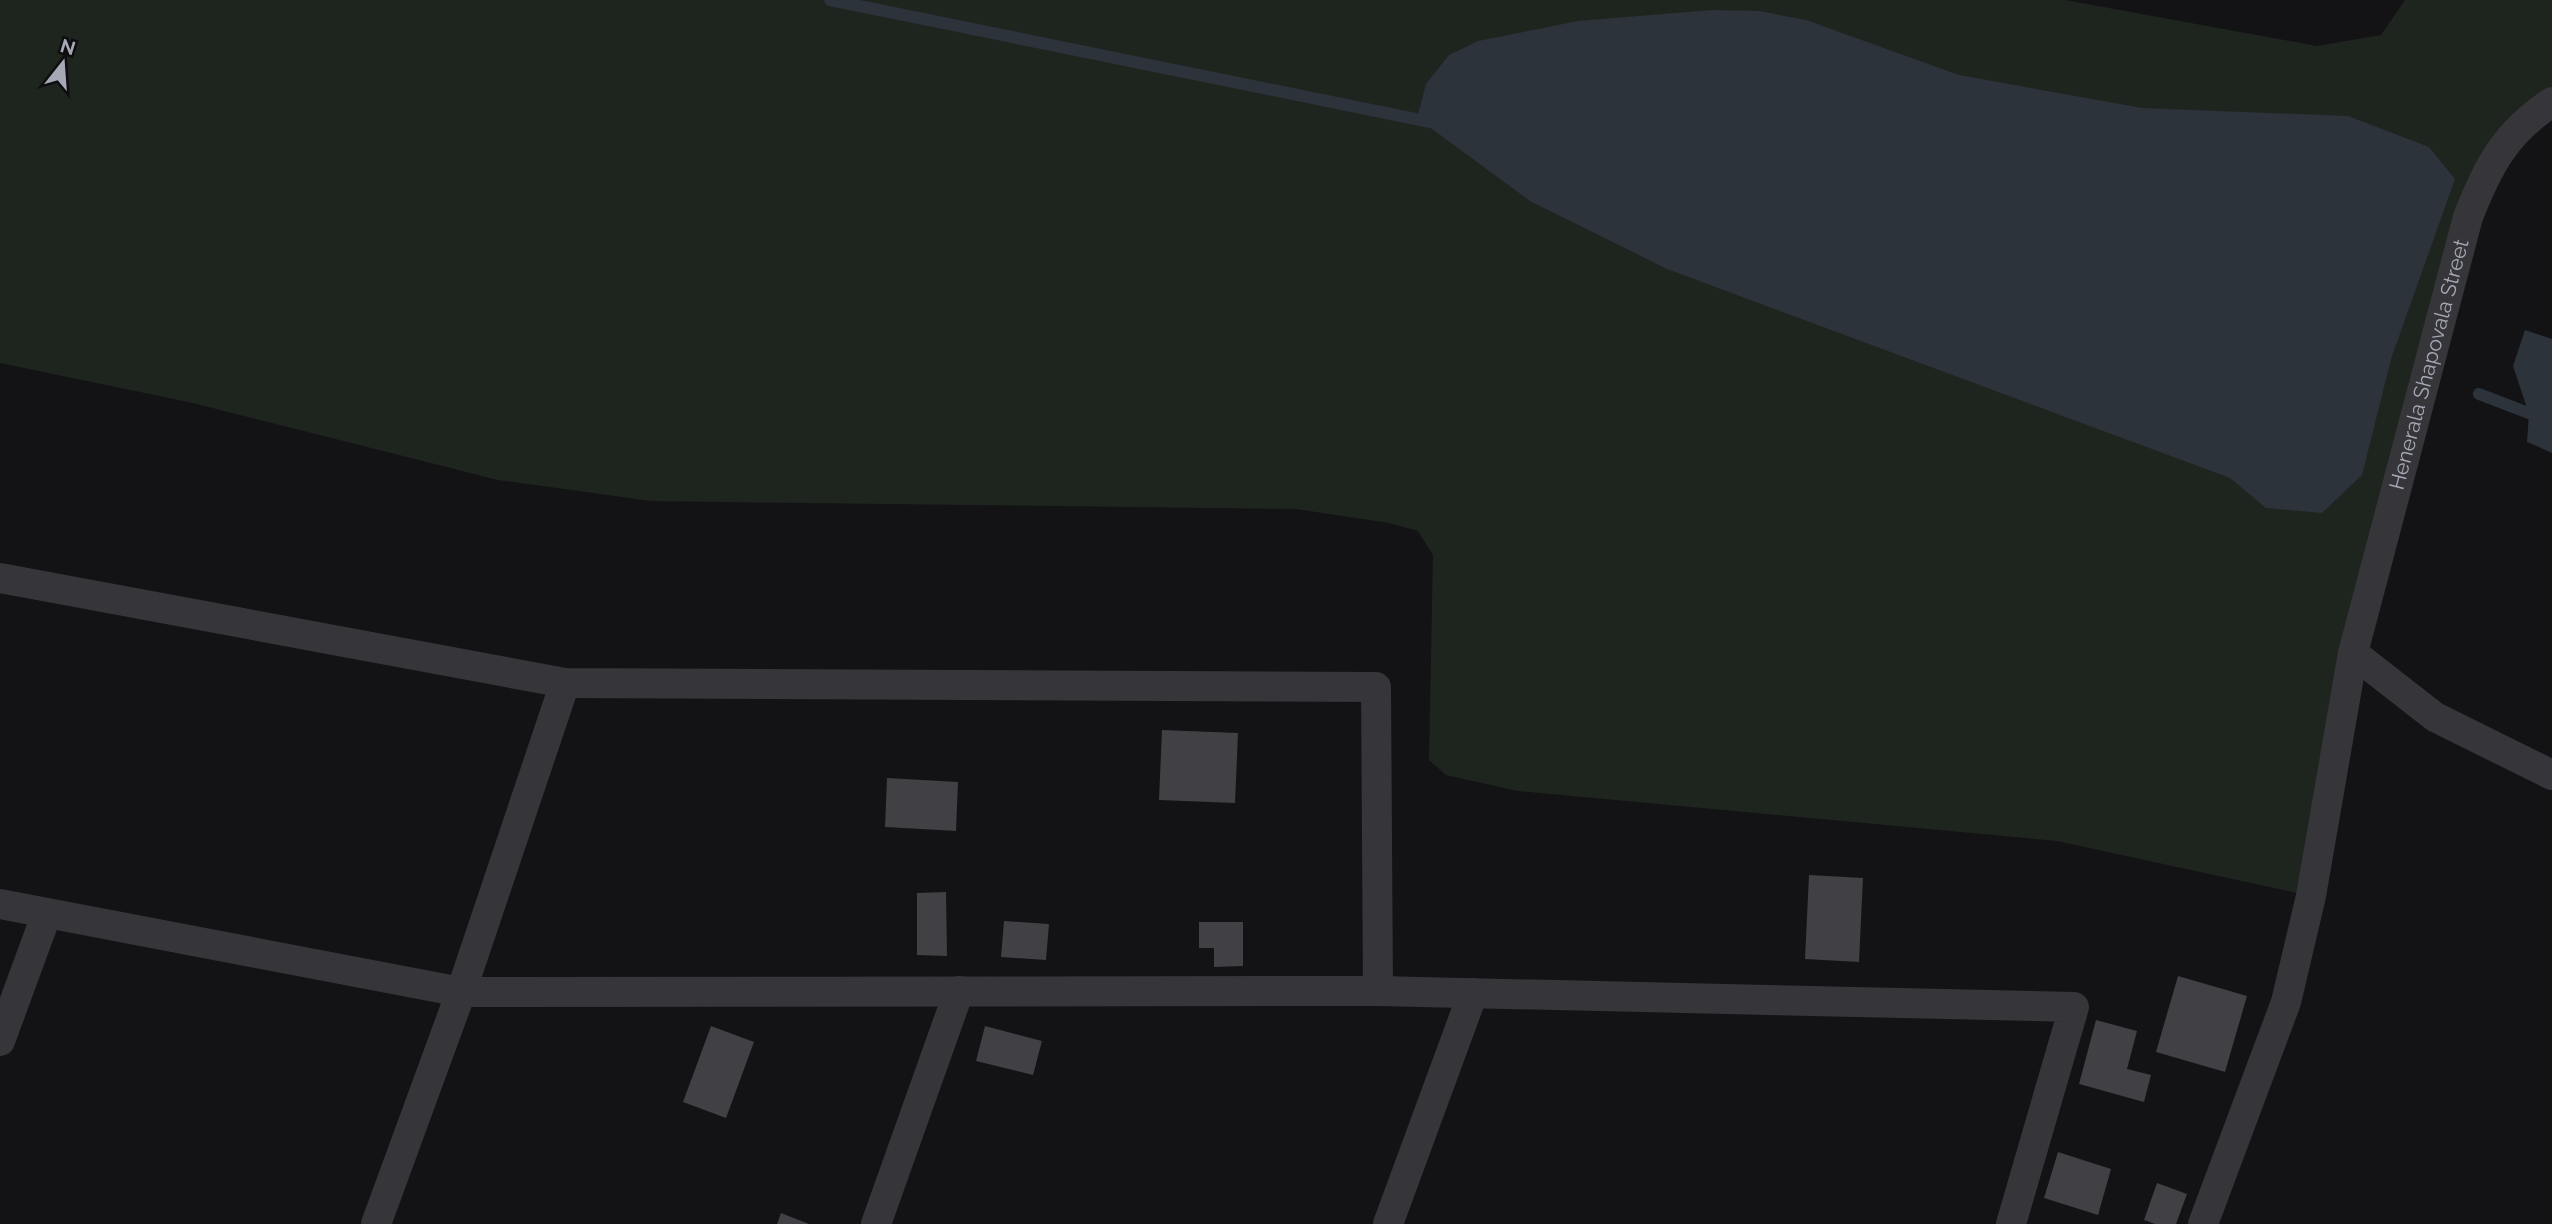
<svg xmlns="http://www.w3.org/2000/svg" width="2552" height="1224" font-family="Raleway,sans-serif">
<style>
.green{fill:#1e251f}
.water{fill:#2c333a}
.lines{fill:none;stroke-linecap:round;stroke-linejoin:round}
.stream{stroke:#2c333a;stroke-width:12}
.building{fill:#404045}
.street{stroke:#35353a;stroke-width:30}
.labels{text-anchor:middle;stroke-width:6;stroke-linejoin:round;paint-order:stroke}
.street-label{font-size:21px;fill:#a6a9b5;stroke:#0e0e10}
</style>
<rect width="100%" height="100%" fill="#131315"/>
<path class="green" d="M0 0H2065L2317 46 2381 35 2405 0H2552V102L2468 217 2311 896 2057 841 1518 791 1446 775 1429 760 1433 555 1418 531 1389 523 1296 509 651 501 498 480 193 403 0 363Z"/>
<path class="water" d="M1712 10 1759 11 1806 20 1959 75 2142 108 2348 116 2429 147 2455 179 2391 359 2362 475 2322 513 2266 508 2230 478 1667 269 1530 201 1417 118 1426 84 1449 55 1478 41 1578 21Z
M2525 330 2552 339V453L2527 442 2529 414 2513 366Z"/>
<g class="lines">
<path class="stream" d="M830 0 1430 122
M2479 394 2552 422"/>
</g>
<path class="building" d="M1162 730 1238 733 1235 803 1159 800Z
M887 778 958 782 956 831 885 827Z
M1809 875 1863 878 1859 962 1805 959Z
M946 892 947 956 917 955V893Z
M1004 921 1049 924 1046 960 1001 957Z
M1199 922H1243V966L1214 967V948H1199Z
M2178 976 2247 996 2225 1072 2156 1052Z
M2096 1020 2137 1031 2127 1069 2151 1075 2144 1102 2079 1084Z
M711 1026 754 1042 726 1118 683 1102Z
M985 1026 1042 1041 1033 1075 976 1061Z
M2058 1152 2111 1169 2098 1215 2044 1198Z
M2157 1183 2187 1194 2176 1224H2155L2144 1220Z
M781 1213 809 1224H777Z"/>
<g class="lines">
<g class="street">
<path d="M0 578 565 683 1376 687 1378 991"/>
<path d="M2353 653 2435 717 2552 775"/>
<path d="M0 904 461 992 1378 991 2074 1007 2011 1224"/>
<path d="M0 1041 47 913"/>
<path d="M376 1224 461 992 565 683"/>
<path d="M876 1224 959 991"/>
<path d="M1388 1224 1473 993"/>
<path id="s1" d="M2203 1224 2286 1002 2311 896 2353 653 2468 217C2488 166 2505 133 2552 102"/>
</g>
</g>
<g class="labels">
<g class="street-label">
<text dy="7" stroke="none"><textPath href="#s1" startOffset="891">Henerala Shapovala Street</textPath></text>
</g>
</g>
<g transform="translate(63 63) rotate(17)" stroke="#0e0e10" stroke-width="5" paint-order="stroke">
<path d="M0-5L12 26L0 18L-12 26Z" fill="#a6a9b5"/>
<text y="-10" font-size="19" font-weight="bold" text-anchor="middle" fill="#a6a9b5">N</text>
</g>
</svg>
